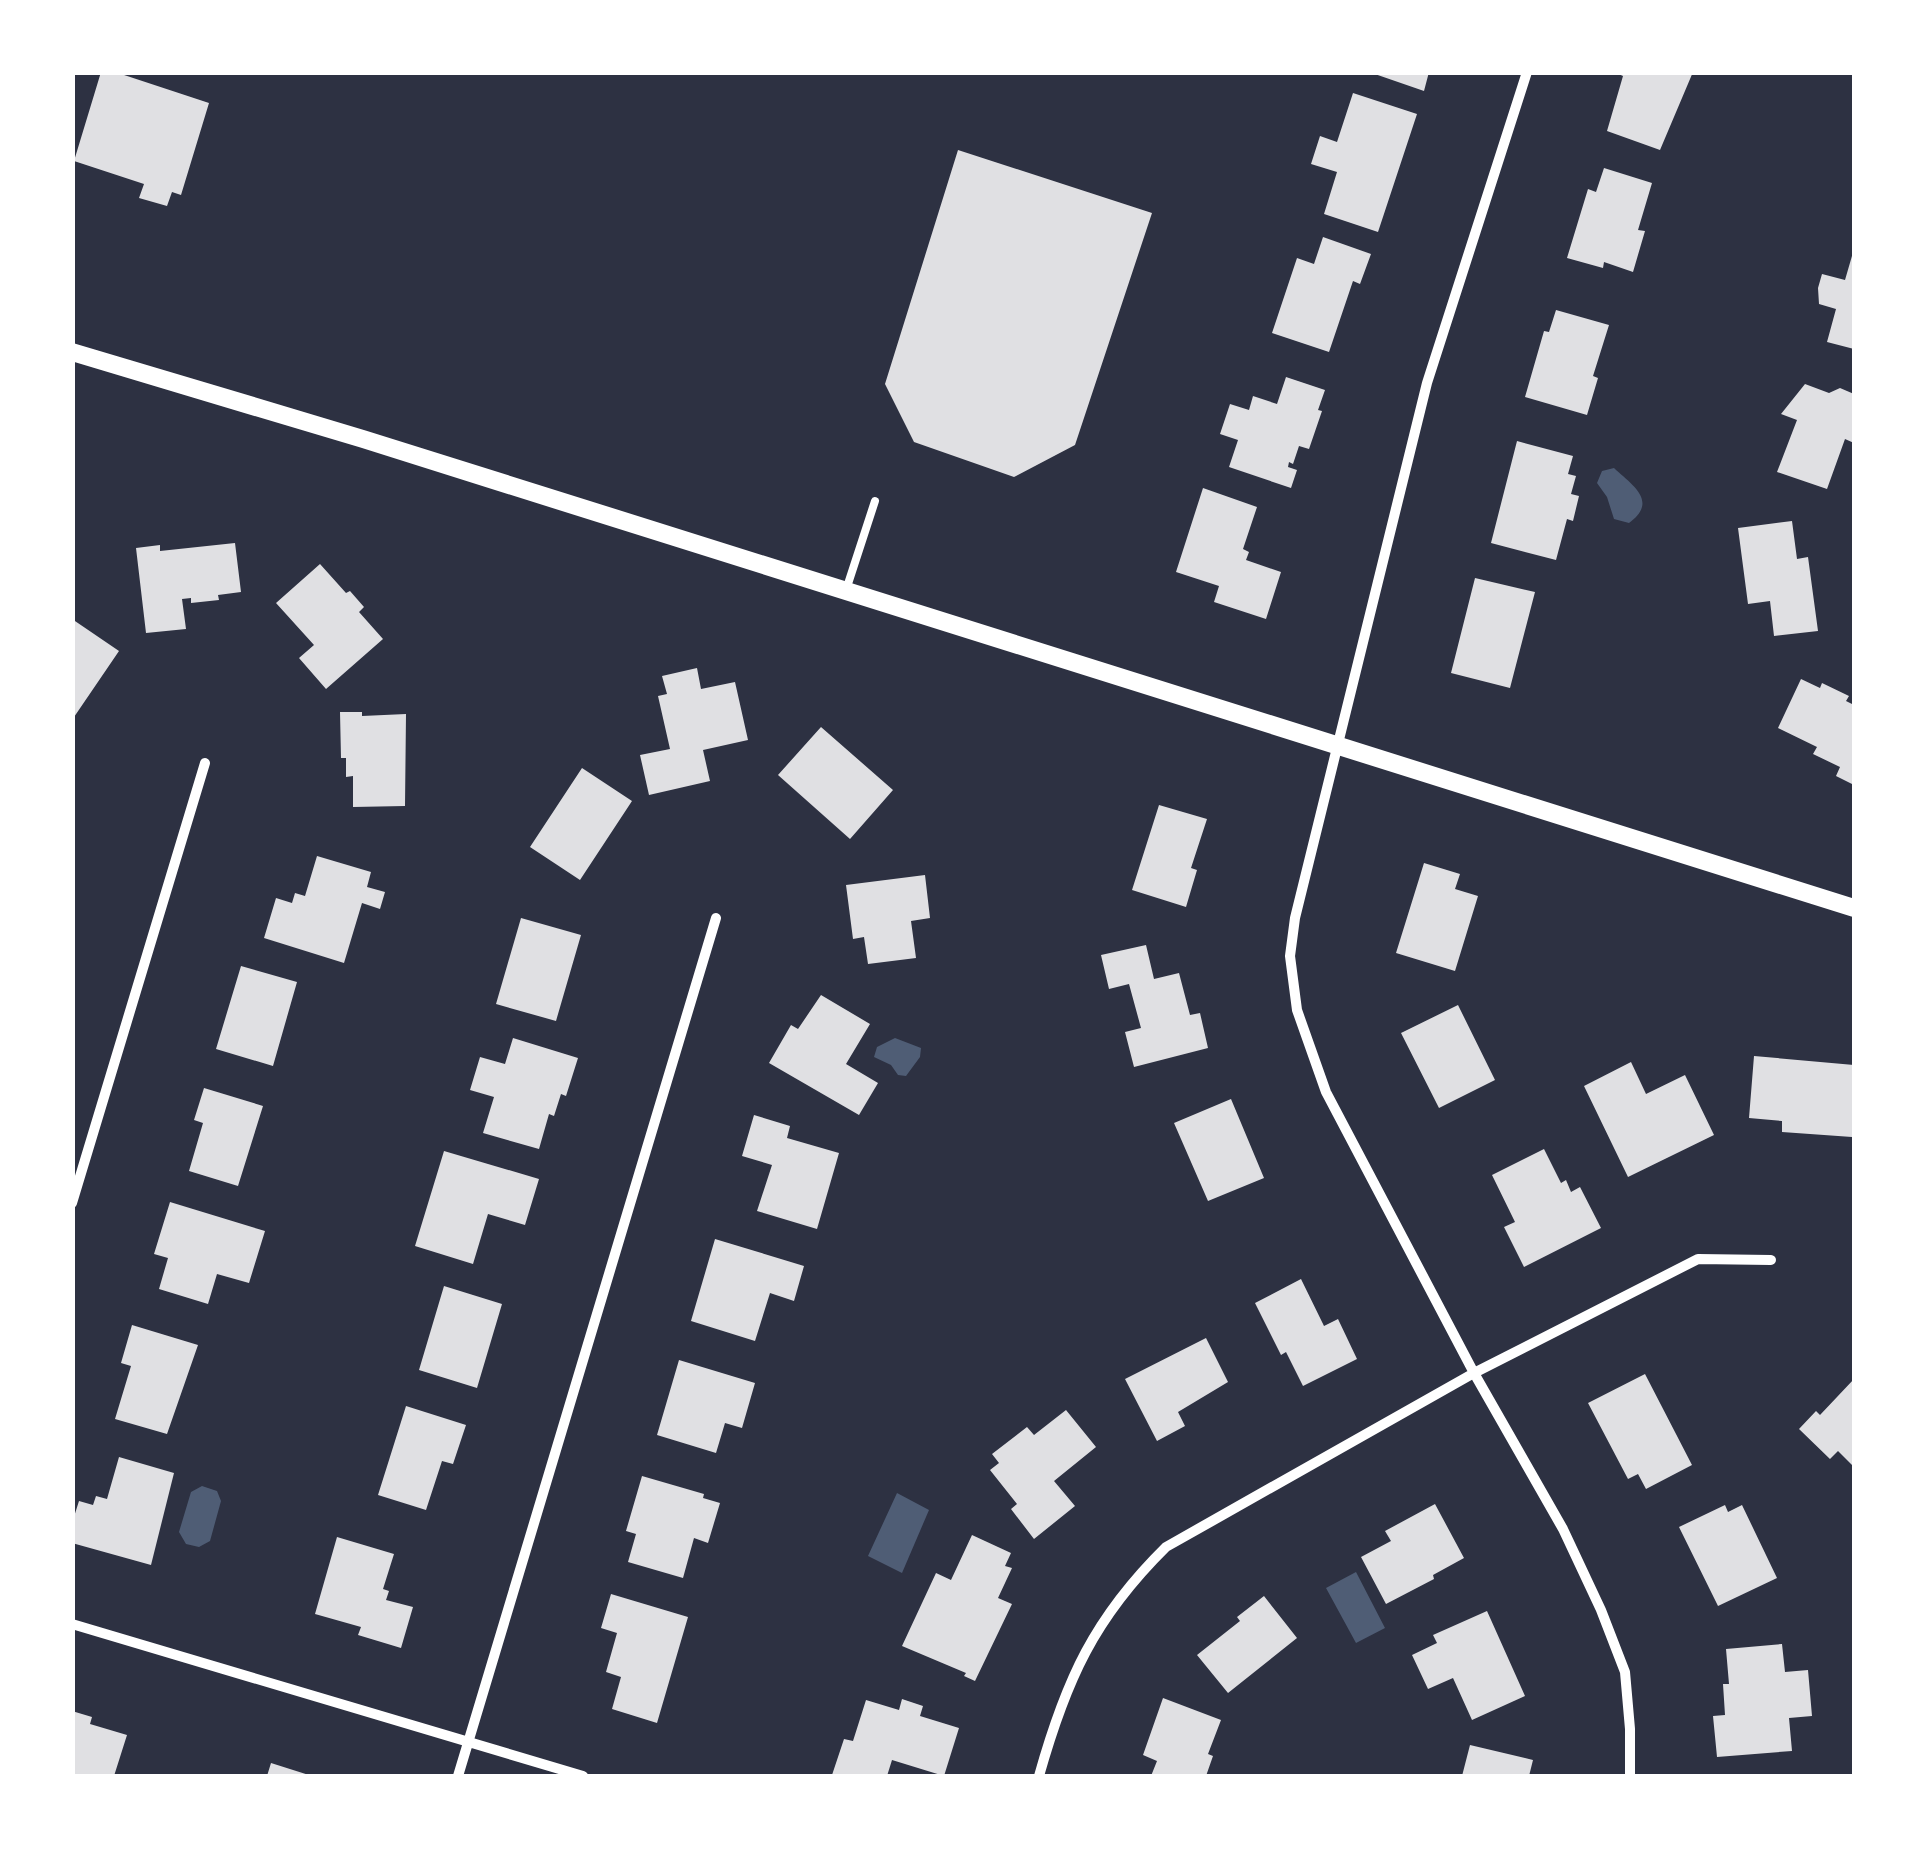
<svg xmlns="http://www.w3.org/2000/svg" width="1927" height="1849" font-family="'Golos Text',sans-serif">
<style>
.water{fill:#4f5d75}
.building{fill:#e0e0e3}
.lines{fill:none;stroke-linecap:round;stroke-linejoin:round}
.service{stroke:#fff;stroke-width:8}
.minor{stroke:#fff;stroke-width:10}
.tertiary{stroke:#fff;stroke-width:18}
</style>
<rect width="100%" height="100%" fill="#2d3142"/>
<path class="water" d="M1614 468C1632 485 1659 501 1629 523L1614 519 1607 497 1597 483 1602 471Z
M895 1038 921 1048 920 1057 906 1076 898 1075 891 1065 874 1057 877 1047Z
M202 1486 217 1491 221 1501 210 1541 199 1547 186 1544 179 1532 191 1492Z
M897 1493 929 1510 902 1573 868 1556Z
M1356 1572 1385 1628 1356 1643 1326 1588Z"/>
<path class="building" d="M101 72H115L209 103 181 195 172 192 167 206 139 198 144 184 74 161Z
M1369 72H1429L1424 91Z
M1614 72H1693L1660 150 1607 131 1623 76Z
M1353 93 1417 114 1378 232 1324 214 1337 172 1311 164 1320 136 1337 142Z
M958 150 1152 213 1075 445 1014 477 914 442 885 384Z
M1604 168 1652 183 1638 230 1645 231 1633 272 1604 262 1603 268 1567 258 1588 189 1596 192Z
M1323 237 1371 254 1360 284 1353 281 1329 352 1272 333 1297 258 1314 264Z
M1854 249V349L1827 342 1836 309 1819 304 1818 288 1822 274 1845 280Z
M1556 310 1609 325 1593 376 1598 378 1587 415 1525 397 1544 331 1549 332Z
M1286 377 1325 390 1318 410 1322 411 1309 449 1299 446 1293 464 1289 462 1288 467 1297 470 1291 488 1229 467 1238 440 1220 434 1230 404 1249 410 1253 396 1277 404Z
M1805 384 1829 393 1840 388 1854 394V443L1845 439 1827 489 1777 472 1797 420 1781 414Z
M1517 441 1573 456 1568 474 1576 476 1571 494 1579 496 1573 521 1567 519 1556 560 1491 543Z
M1203 488 1257 507 1243 549 1249 552 1246 560 1281 572 1266 619 1214 602 1219 586 1176 572Z
M1792 521 1797 559 1808 557 1818 631 1774 636 1770 601 1748 604 1738 528Z
M235 543 241 592 218 595 219 600 191 603V598L182 599 186 629 146 633 136 548 160 545V551Z
M320 564 346 593 350 591 364 607 359 612 383 639 326 689 299 658 314 645 276 603Z
M1475 578 1535 592 1510 688 1451 673Z
M72 619 119 651 72 720Z
M697 668 701 689 735 682 748 740 703 750 710 781 649 795 640 755 670 749 658 696 667 694 662 676Z
M1801 679 1820 688 1822 683 1849 696 1846 701 1854 705V785L1836 776 1840 767 1813 754 1817 747 1778 728Z
M340 712H362V716L406 714 405 806 353 807V776L346 777V758H341Z
M821 727 893 790 850 839 778 775Z
M582 768 632 801 580 880 530 847Z
M1159 805 1207 819 1191 868 1197 870 1186 907 1132 890Z
M317 856 371 872 367 887 385 892 380 909 362 903 344 963 264 938 276 898 292 903 295 893 305 896Z
M1424 863 1460 874 1455 889 1478 896 1455 971 1396 953Z
M925 875 930 918 911 921 916 958 868 964 864 937 853 939 846 885Z
M521 918 581 935 556 1021 496 1004Z
M1146 945 1154 979 1179 973 1190 1015 1200 1013 1208 1048 1134 1067 1125 1032 1141 1028 1129 984 1109 989 1101 955Z
M241 966 297 982 273 1066 216 1049Z
M821 995 870 1024 846 1064 878 1083 859 1115 769 1063 791 1025 798 1029Z
M1458 1005 1495 1080 1439 1108 1401 1033Z
M513 1038 578 1058 566 1096 561 1094 554 1116 549 1114 539 1149 483 1133 494 1097 470 1090 480 1057 505 1064Z
M1754 1056 1854 1065 1852 1137 1782 1132V1121L1749 1118Z
M1631 1062 1646 1094 1685 1075 1714 1135 1628 1177 1584 1086Z
M204 1088 263 1106 238 1186 189 1171 203 1123 194 1120Z
M1231 1099 1264 1178 1208 1201 1174 1123Z
M754 1115 790 1126 787 1138 839 1153 817 1229 757 1211 772 1165 742 1156Z
M1544 1149 1561 1183 1566 1180 1571 1192 1580 1187 1601 1228 1524 1267 1504 1227 1515 1222 1492 1175Z
M444 1151 539 1179 525 1225 488 1214 473 1264 415 1246Z
M170 1202 265 1231 249 1283 217 1274 208 1304 159 1289 168 1258 154 1254Z
M715 1239 804 1266 794 1301 770 1293 755 1341 691 1321Z
M1301 1279 1324 1326 1338 1319 1357 1359 1303 1386 1286 1352 1281 1355 1255 1303Z
M444 1286 502 1304 477 1388 419 1370Z
M132 1325 198 1345 167 1434 115 1419 131 1366 121 1363Z
M1206 1338 1228 1382 1178 1412 1185 1426 1157 1441 1125 1379Z
M679 1360 755 1383 742 1428 725 1423 716 1453 657 1435Z
M1645 1374 1692 1465 1646 1489 1638 1474 1628 1479 1588 1403Z
M1854 1379V1467L1838 1451 1830 1459 1799 1429 1816 1411 1820 1415Z
M406 1406 466 1425 453 1464 442 1461 426 1510 378 1495Z
M1066 1410 1096 1447 1054 1481 1075 1506 1034 1539 1011 1509 1017 1504 990 1470 999 1463 992 1454 1027 1427 1034 1435Z
M119 1457 174 1473 151 1565 72 1543V1523L79 1501 93 1505 96 1496 107 1499Z
M642 1476 704 1494 703 1498 720 1503 708 1543 694 1538 683 1578 628 1562 636 1534 626 1531Z
M1435 1504 1464 1558 1433 1575 1434 1579 1386 1604 1361 1557 1391 1541 1385 1531Z
M1725 1505 1728 1512 1742 1505 1777 1578 1718 1606 1679 1527Z
M972 1535 1011 1553 1005 1566 1012 1568 998 1598 1012 1604 975 1681 964 1676 966 1673 902 1646 936 1573 951 1580Z
M337 1537 394 1554 383 1589 389 1591 386 1600 413 1607 401 1648 358 1635 361 1627 315 1614Z
M611 1594 688 1617 657 1723 612 1709 621 1677 606 1672 617 1633 601 1628Z
M1264 1596 1297 1638 1228 1693 1197 1655 1240 1621 1237 1617Z
M1487 1611 1525 1696 1472 1720 1453 1678 1428 1689 1412 1655 1437 1643 1433 1635Z
M1782 1644 1785 1672 1808 1670 1812 1716 1789 1718 1792 1751 1717 1757 1713 1716 1725 1715 1723 1684H1729L1726 1649Z
M1163 1698 1221 1720 1208 1754 1213 1756 1206 1776H1151L1157 1761 1143 1755Z
M902 1699 923 1706 920 1716 959 1728 944 1776 892 1760 887 1776 832 1775 844 1739 853 1741 866 1700 899 1710Z
M72 1711 92 1717 90 1724 127 1735 114 1776H72Z
M1470 1745 1533 1760 1529 1776H1462Z
M271 1763 312 1776H267Z"/>
<g class="lines">
<path class="service" d="M846 590 875 501"/>
<path class="minor" d="M1527 72 1427 383 1295 918 1290 956 1297 1010 1326 1092 1474 1373 1563 1529 1601 1610 1625 1672 1630 1729V1776
M72 1203 205 763
M72 1624 583 1776
M458 1776 716 918
M1039 1776C1066 1680 1094 1618 1166 1547L1474 1373 1698 1259 1771 1260"/>
<path class="tertiary" d="M72 352 363 439 1854 908"/>
</g>
<rect width="1927" height="1849" fill="none" stroke="#ffffff" stroke-width="150"/>
</svg>
